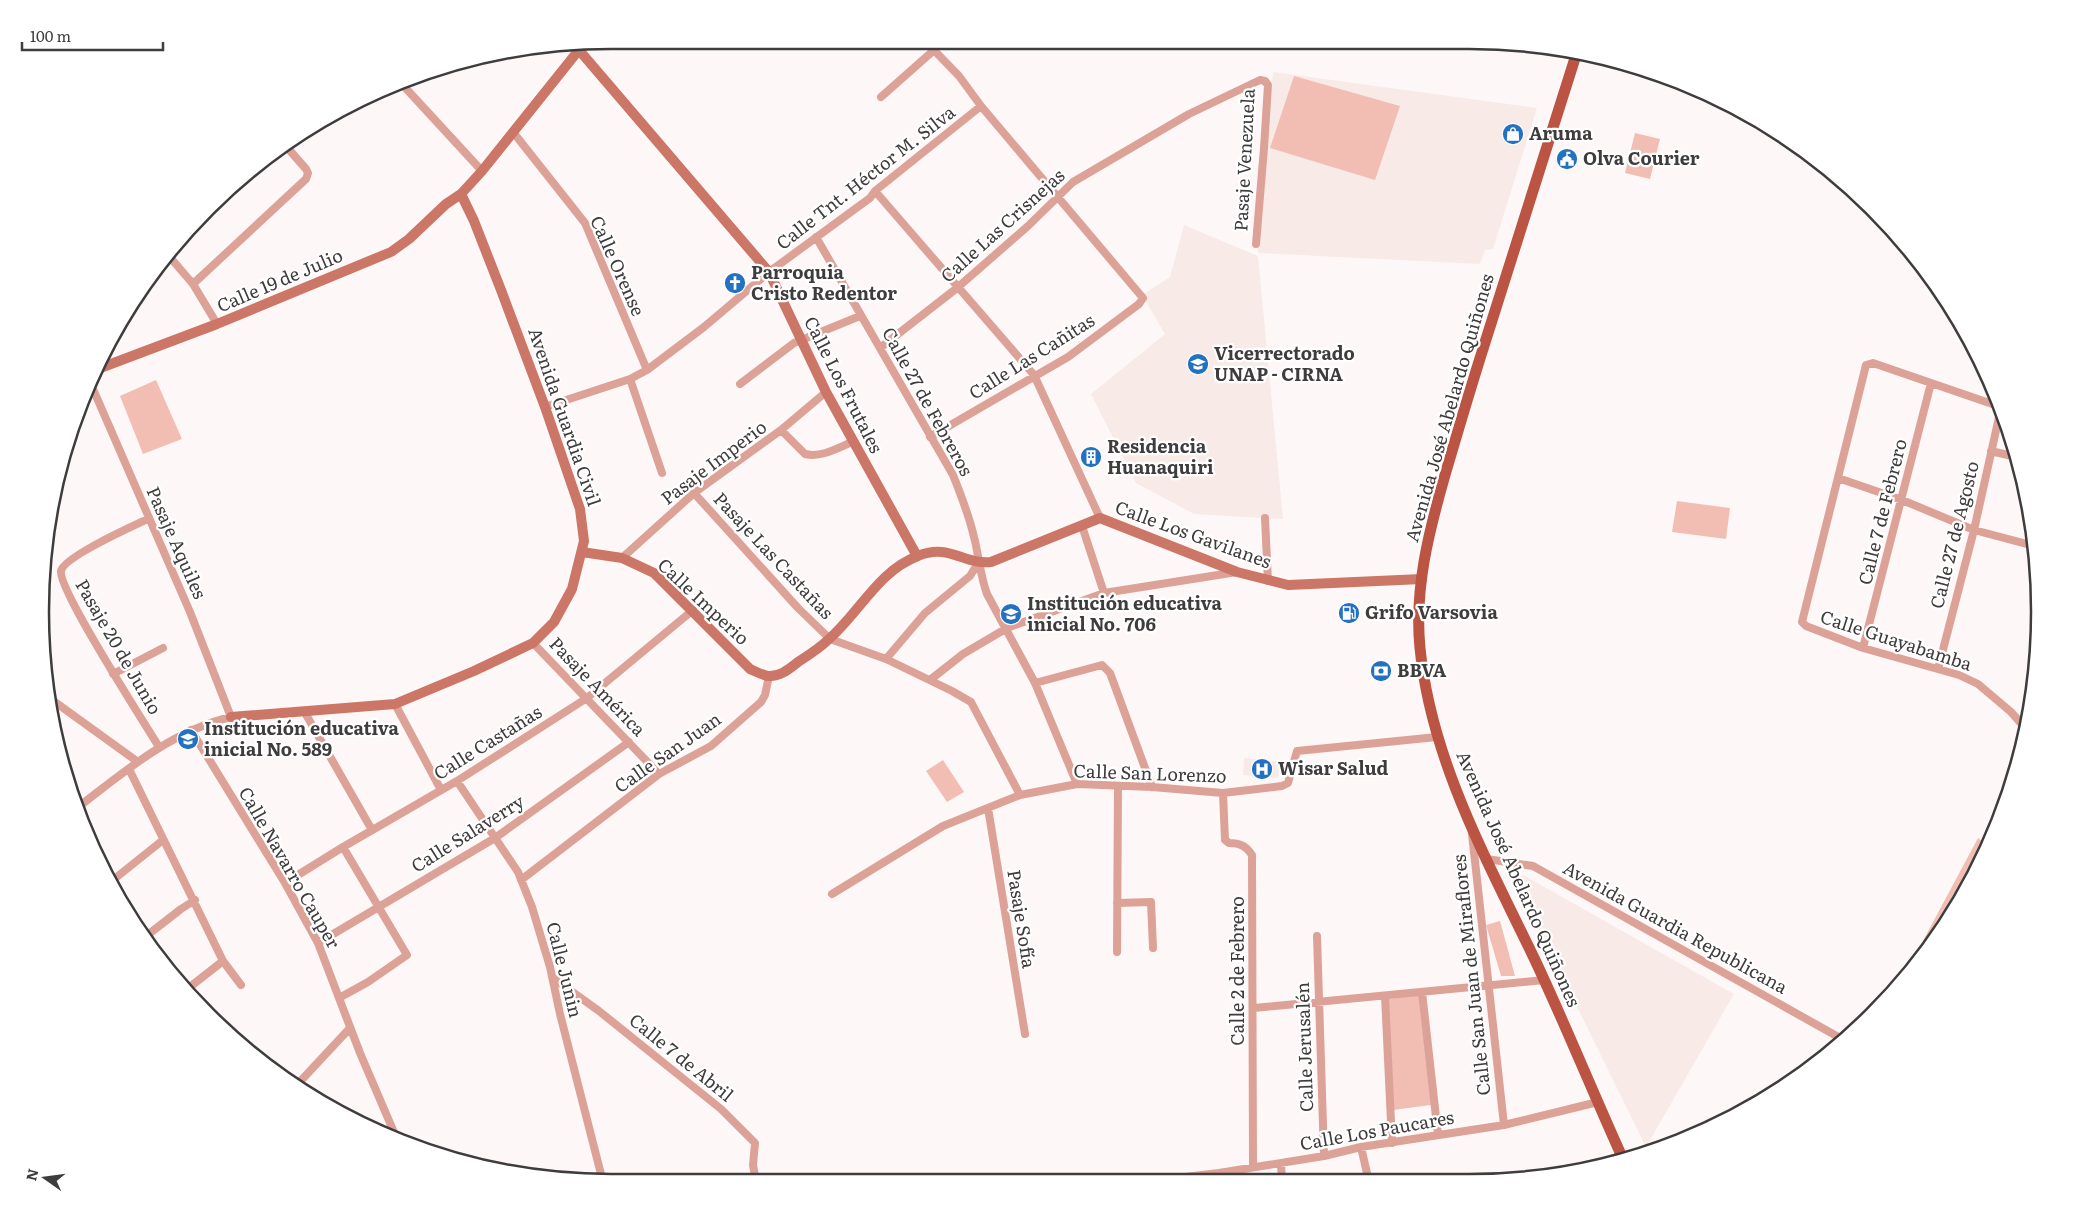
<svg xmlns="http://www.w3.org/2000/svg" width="2080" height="1223" font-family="Literata,serif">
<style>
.built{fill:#f8eae7}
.green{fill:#f2beb4}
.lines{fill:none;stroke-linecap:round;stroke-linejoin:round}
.street{stroke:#dda297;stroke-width:8}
.secondary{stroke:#cb7666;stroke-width:10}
.primary{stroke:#bb5443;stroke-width:11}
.labels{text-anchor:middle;stroke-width:4.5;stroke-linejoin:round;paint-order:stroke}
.poi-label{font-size:18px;font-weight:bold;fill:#3e3c3c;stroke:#fff;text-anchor:start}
.street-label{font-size:18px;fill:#3e3c3c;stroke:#fff}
.rim{fill:none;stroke:#3e3c3c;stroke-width:2.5}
</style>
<rect width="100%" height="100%" fill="#fdf8f7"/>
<path class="built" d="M1273 72 1537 108 1493 249 1485 250 1480 264 1258 253Z
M1184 225 1258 256 1283 519 1194 514 1136 483 1091 394 1165 334 1142 295 1170 277Z
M1244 758 1282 762 1278 778 1243 775Z
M1523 875 1734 994 1646 1147 1515 881Z"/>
<path class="green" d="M1294 76 1400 106 1375 180 1270 148Z
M1635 133 1660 139 1650 179 1625 173Z
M156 380 182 439 143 454 120 396Z
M1677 501 1730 508 1726 539 1672 532Z
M943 760 964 792 947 802 926 771Z
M1978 838 1988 846 1944 929 1902 980Z
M1500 921 1515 976H1501L1486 925Z
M1423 995 1431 1105 1393 1110 1387 999Z"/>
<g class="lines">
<path class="street" d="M927 43 959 76 981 106 1143 298 1139 304 1068 357 930 437
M400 82 482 171
M881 97 933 51
M513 132 585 223 647 370
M875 191 1034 375 1100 518
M816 237 953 475C961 495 969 515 974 537 979 556 980 575 987 594L1035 683 1077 784
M168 255 193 284 217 324
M193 284 306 179 308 173 306 169 285 145
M880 348 957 288 1028 226 1073 182 1189 114 1260 80 1265 81 1268 85 1264 148 1256 244
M630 379 662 473
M740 384 794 343 860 316
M545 407 630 379 647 370 704 327 769 272 870 198 875 191 981 106
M2001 407 1873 363 1866 365 1802 622 1806 626 1863 648 1959 675 1978 684 2011 712 2027 730
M781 430 805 454C821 458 838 448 852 442
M1991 451 2016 457
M1838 478 1902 500 1974 530 2034 546
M694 493 798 608 830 639 886 659 952 691 971 702 1020 795
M1265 518 1268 581
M148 519C133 526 64 557 61 571 58 589 145 724 159 747
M1082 526 1104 593
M622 558 694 493 781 430 826 392
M533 643 659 774
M1863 648 1931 383
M886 659 925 613 970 576 978 563
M1938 669 1974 530 2001 408
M113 674 163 648
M930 680 963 654 1007 628 1104 593 1237 572
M1035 683 1102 665 1110 673 1152 787
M48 697 138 762
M395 704 441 790
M304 711 372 830
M191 730 285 883 318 943 360 1053 396 1137
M129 769 223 961 241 985
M457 781 518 872 532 907 550 967 560 1014 603 1182
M1223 793 1225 840 1229 843C1240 843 1246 846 1252 855L1253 1167
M77 808C124 772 171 731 231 717L190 612 90 382
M988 808 1025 1034
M1472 834 1504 1125
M1487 859 1533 866 1842 1039
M113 880 163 840
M521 880 659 774 711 746 761 702 765 695 769 676
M285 883 343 847 457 781 587 698 693 610
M832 894 943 826 1020 795 1077 784 1152 787 1223 793 1282 786 1288 783 1297 751 1437 737
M1117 903 1151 902 1153 948
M1317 936 1324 1156
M145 937 181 909 195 900
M318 943 495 838 629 742
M1117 952 1118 786
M553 978 599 1011 721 1109 755 1143 753 1165 756 1182
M186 990 223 961
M1422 992 1438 1135
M1385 996 1392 1143
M339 998 368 982 407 955 343 847
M1254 1008 1544 980
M295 1087 350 1028
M1361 1147 1369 1182
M1281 1163 1282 1182
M1161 1182 1168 1179 1219 1173 1324 1156 1361 1147 1504 1125 1598 1102"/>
<path class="secondary" d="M579 50 769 272 826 392 917 556
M95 370 217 324 391 252 409 239 446 204 461 194 482 171 582 46
M582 552 622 558 654 573 750 669C755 671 762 675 768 676 780 677 789 669 798 662 809 655 820 648 829 639 860 612 878 571 918 556 949 543 964 565 991 562L1100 518 1237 572 1288 585 1422 579
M231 717 395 704 474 671 533 643 554 622 572 589 584 541 580 509 545 407 501 290 474 221 461 194"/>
<path class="primary" d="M1576 55C1544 154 1513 253 1482 352 1469 393 1457 434 1445 475 1429 531 1414 589 1420 648 1431 760 1487 860 1535 960 1566 1026 1593 1093 1623 1159"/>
</g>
<defs>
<g id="shop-disc" transform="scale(1.125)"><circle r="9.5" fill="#2371c0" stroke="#fff"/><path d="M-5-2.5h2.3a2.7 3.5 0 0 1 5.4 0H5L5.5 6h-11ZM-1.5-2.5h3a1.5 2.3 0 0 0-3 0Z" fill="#fff"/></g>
<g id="civic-disc" transform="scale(1.125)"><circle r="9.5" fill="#2371c0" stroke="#fff"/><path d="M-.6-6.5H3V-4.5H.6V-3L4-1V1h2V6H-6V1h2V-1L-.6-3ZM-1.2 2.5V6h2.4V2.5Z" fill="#fff"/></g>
<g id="church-disc" transform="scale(1.125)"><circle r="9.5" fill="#2371c0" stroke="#fff"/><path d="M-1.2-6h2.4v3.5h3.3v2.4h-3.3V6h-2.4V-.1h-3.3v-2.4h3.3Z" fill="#fff"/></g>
<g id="university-disc" transform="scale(1.125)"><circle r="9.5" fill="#2371c0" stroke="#fff"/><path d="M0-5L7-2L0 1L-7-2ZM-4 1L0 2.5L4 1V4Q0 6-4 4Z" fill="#fff"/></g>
<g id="building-disc" transform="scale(1.125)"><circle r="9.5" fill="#2371c0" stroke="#fff"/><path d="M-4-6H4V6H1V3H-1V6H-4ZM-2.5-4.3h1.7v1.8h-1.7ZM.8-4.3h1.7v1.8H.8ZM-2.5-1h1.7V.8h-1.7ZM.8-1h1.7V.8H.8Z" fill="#fff"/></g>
<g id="fuel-disc" transform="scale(1.125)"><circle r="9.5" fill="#2371c0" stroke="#fff"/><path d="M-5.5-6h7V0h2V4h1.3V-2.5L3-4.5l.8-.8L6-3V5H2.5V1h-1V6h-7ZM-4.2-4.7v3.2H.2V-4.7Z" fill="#fff"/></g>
<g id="school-disc" transform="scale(1.125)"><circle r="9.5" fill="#2371c0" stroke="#fff"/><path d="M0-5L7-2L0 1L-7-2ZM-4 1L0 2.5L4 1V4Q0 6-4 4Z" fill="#fff"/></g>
<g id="bank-disc" transform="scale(1.125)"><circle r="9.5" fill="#2371c0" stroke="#fff"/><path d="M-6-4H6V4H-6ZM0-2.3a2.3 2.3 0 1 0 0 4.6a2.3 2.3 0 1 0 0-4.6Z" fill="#fff"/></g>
<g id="hospital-disc" transform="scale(1.125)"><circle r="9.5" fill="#2371c0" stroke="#fff"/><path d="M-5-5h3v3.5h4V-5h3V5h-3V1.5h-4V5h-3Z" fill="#fff"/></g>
</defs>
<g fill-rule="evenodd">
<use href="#shop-disc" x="1513" y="134"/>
<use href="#civic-disc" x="1567" y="159"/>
<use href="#church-disc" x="735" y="283"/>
<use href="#university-disc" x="1198" y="364"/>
<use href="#building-disc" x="1091" y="457"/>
<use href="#fuel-disc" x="1349" y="613"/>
<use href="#school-disc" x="1011" y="614"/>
<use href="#bank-disc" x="1381" y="671"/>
<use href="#school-disc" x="188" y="739"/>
<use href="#hospital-disc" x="1262" y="769"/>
</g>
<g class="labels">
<g class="poi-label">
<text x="1529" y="140">Aruma</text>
<text x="1583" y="165">Olva Courier</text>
<text x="751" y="279">Parroquia<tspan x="751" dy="21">Cristo Redentor</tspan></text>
<text x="1214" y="360">Vicerrectorado<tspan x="1214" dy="21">UNAP - CIRNA</tspan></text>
<text x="1107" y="453">Residencia<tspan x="1107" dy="21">Huanaquiri</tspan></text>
<text x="1027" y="610">Institución educativa<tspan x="1027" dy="21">inicial No. 706</tspan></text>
<text x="1365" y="619">Grifo Varsovia</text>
<text x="1397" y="677">BBVA</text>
<text x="204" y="735">Institución educativa<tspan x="204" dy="21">inicial No. 589</tspan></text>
<text x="1278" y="775">Wisar Salud</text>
</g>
<g class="street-label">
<text transform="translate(1245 160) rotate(-87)" y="6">Pasaje Venezuela</text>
<text transform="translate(866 178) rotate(-38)" y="6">Calle Tnt. Héctor M. Silva</text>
<text transform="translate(1003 226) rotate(-42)" y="6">Calle Las Crisnejas</text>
<text transform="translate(617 266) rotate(66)" y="6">Calle Orense</text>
<text transform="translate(280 281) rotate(-23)" y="6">Calle 19 de Julio</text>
<text transform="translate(1032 357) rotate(-32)" y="6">Calle Las Cañitas</text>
<text transform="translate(843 385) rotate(63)" y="6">Calle Los Frutales</text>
<text transform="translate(927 402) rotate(61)" y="6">Calle 27 de Febreros</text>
<text transform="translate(1450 408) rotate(-74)" y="6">Avenida José Abelardo Quiñones</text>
<text transform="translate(564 417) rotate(71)" y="6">Avenida Guardia Civil</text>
<text transform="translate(714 463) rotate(-37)" y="6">Pasaje Imperio</text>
<text transform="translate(1883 512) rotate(-76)" y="6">Calle 7 de Febrero</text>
<text transform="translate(1193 535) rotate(20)" y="6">Calle Los Gavilanes</text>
<text transform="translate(1955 535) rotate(-76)" y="6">Calle 27 de Agosto</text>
<text transform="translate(176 543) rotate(66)" y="6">Pasaje Aquiles</text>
<text transform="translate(773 556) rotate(47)" y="6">Pasaje Las Castañas</text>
<text transform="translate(703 602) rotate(43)" y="6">Calle Imperio</text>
<text transform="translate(1896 641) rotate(18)" y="6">Calle Guayabamba</text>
<text transform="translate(118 647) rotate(60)" y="6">Pasaje 20 de Junio</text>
<text transform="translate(597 687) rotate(46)" y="6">Pasaje América</text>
<text transform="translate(488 743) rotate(-32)" y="6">Calle Castañas</text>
<text transform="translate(668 753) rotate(-35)" y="6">Calle San Juan</text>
<text transform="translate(1150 774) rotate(2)" y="6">Calle San Lorenzo</text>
<text transform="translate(468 834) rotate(-32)" y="6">Calle Salaverry</text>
<text transform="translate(289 868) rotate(60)" y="6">Calle Navarro Cauper</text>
<text transform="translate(1518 879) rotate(66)" y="6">Avenida José Abelardo Quiñones</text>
<text transform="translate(1021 919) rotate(81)" y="6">Pasaje Sofía</text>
<text transform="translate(1675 928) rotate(29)" y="6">Avenida Guardia Republicana</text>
<text transform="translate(564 970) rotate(76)" y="6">Calle Junin</text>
<text transform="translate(1238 971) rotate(-90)" y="6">Calle 2 de Febrero</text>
<text transform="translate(1472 975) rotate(-96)" y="6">Calle San Juan de Miraflores</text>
<text transform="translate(1305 1047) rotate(-92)" y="6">Calle Jerusalén</text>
<text transform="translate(681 1058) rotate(39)" y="6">Calle 7 de Abril</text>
<text transform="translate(1377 1131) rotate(-10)" y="6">Calle Los Paucares</text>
</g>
</g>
<path d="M0 0H2080V1223H0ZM611 49H1469A562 562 0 0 1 2031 611V612A562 562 0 0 1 1469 1174H611A562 562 0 0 1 49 612V611A562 562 0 0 1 611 49Z" fill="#fff" fill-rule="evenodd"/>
<path class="rim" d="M611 49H1469A562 562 0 0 1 2031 611V612A562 562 0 0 1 1469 1174H611A562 562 0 0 1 49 612V611A562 562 0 0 1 611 49Z"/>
<g transform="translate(45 1178) rotate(284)" stroke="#ffffff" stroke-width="4" paint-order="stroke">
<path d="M0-4L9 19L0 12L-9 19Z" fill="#3e3c3c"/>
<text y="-8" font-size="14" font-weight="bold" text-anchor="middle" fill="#3e3c3c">N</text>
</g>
<path d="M22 42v8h141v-8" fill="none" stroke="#3e3c3c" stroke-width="2.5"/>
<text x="30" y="42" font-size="15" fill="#3e3c3c" stroke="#ffffff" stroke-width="4" paint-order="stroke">100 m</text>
</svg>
